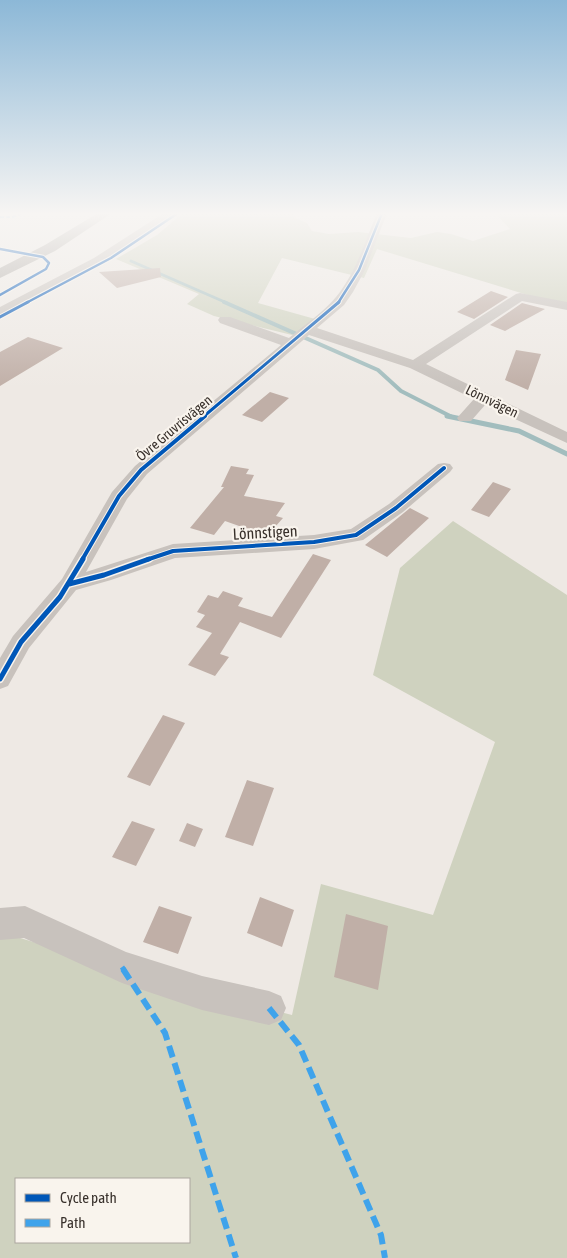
<svg xmlns="http://www.w3.org/2000/svg" width="567" height="1258" font-family="'Asap Condensed',sans-serif">
	<style>
		.green { fill: #cfd2bf; fill-rule: evenodd }
		.lines { fill: none; stroke-linecap: round; stroke-linejoin: round }
		.stream-far2 { stroke: #a2bdbe; stroke-width: 3 }
		.stream-far1 { stroke: #a2bdbe; stroke-width: 4 }
		.stream { stroke: #a2bdbe; stroke-width: 5 }
		.building { fill: #c0afa7 }
		.minor { fill: #c8c2bd; fill-rule: evenodd }
		.highway { fill: #ada8a3; fill-rule: evenodd }
		.quiet-far2 { stroke: #3fa3eb; stroke-width: 2; stroke-dasharray: 4 2; stroke-linecap: butt }
		.quiet-far1 { stroke: #3fa3eb; stroke-width: 5; stroke-dasharray: 9 5; stroke-linecap: butt }
		.quiet { stroke: #3fa3eb; stroke-width: 6; stroke-dasharray: 12 6; stroke-linecap: butt }
		.cycleway-far3-casing { stroke: #f9f4ed; stroke-width: 4.5 }
		.cycleway-far2-casing { stroke: #f9f4ed; stroke-width: 5 }
		.cycleway-far1-casing { stroke: #f9f4ed; stroke-width: 6 }
		.cycleway-casing { stroke: #f9f4ed; stroke-width: 8 }
		.cycleway-far3 { stroke: #0057b8; stroke-width: 2.5 }
		.cycleway-far2 { stroke: #0057b8; stroke-width: 3 }
		.cycleway-far1 { stroke: #0057b8; stroke-width: 4 }
		.cycleway { stroke: #0057b8; stroke-width: 5 }
		.labels { text-anchor: middle; dominant-baseline: central; stroke-width: 4.5; stroke-linejoin: round; paint-order: stroke }
		.far-street-label { font-size: 14px; fill: #38302b; stroke: #f9f4ed }
		.street-label { font-size: 16px; fill: #38302b; stroke: #f9f4ed }
	</style>
	<rect width="100%" height="100%" fill="#eee9e4"/>
	<path class="green" d="M183 213H293V217L307 223 312 231 329 234 358 232 411 238 437 232 451 234 473 241 510 229 495 213H567V307L377 249 364 278 282 258 258 303 315 319 305 328 292 335 214 316 187 304 199 294 116 259 157 235Z
		M453 521 567 595V1258H0V932L194 990 292 1015 321 884 433 915 495 742 373 675 400 568ZM16 1179H189V1242H16Z"/>
	<g class="lines">
		<path class="stream-far2" d="M131 261 227 303"/>
		<path class="stream-far1" d="M224 302 378 370 401 391 452 417"/>
		<path class="stream" d="M447 416 519 431 567 454"/>
	</g>
	<path class="building" d="M160 268 161 277 117 288 99 272Z
		M491 291 508 297 474 319 457 312Z
		M522 303 545 309 505 331 490 325Z
		M28 337 63 348 0 386V352Z
		M516 350 541 354 528 390 505 380Z
		M270 392 289 398 262 422 242 415Z
		M231 466 249 469 246 474 254 475 244 496 285 503 276 516 283 518 267 536 225 521 214 535 190 528 224 487H221Z
		M493 482 511 489 489 517 471 510Z
		M410 508 429 518 387 557 365 545Z
		M313 554 331 560 281 638 240 622 220 654 229 657 215 676 188 665 212 633 196 627 205 615 197 612 208 595 218 598 223 591 243 598 238 606 272 617Z
		M163 715 185 723 150 786 127 777Z
		M247 780 274 788 253 846 225 837Z
		M132 821 155 829 136 866 112 857Z
		M187 823 203 829 195 847 179 841Z
		M260 897 294 910 282 947 247 933Z
		M159 906 192 917 178 954 143 942Z
		M346 914 388 926 378 990 334 977Z"/>
	<g class="lines">
		<path class="minor" d="M164 213H175L102 262 0 316V307L94 258Z
			M377 213H387L365 270 353 292 344 305 317 328 413 360 516 294 520 293 567 302V310L522 301 426 364 567 432V443L485 405 471 421H459L457 418 474 399 410 368 309 335 147 474 127 499 86 572 173 544 314 535 351 529 389 504 438 464 444 463 450 464 453 468 450 472 403 512 363 540 314 549 175 558 111 580 76 590 29 648 8 686 0 689V658L13 636 62 579 112 492 135 466 281 345 220 323 218 320 220 317H230L289 338C304 325 323 313 336 297 356 273 365 241 377 213Z
			M25 906 126 952 202 976 269 991 281 996 286 1008 281 1020 269 1025 202 1010 122 983 24 938 0 940V908Z"/>
		<path class="highway" d="M98 213H112L55 251 0 278V268L45 245Z"/>
		<path class="quiet-far2" d="M0 217H12L24 213"/>
		<path class="quiet-far1" d="M122 967 124 970"/>
		<path class="quiet" d="M123 969 165 1033 236 1258
			M269 1008 299 1045 381 1235 385 1258"/>
		<g class="cycleway-far3-casing">
			<path id="cycleway-far3" d="M0 249 43 257 49 263 46 269 0 295
				M26 303 111 258 178 213
				M338 303 359 270 382 213"/>
		</g>
		<g class="cycleway-far2-casing">
			<path id="cycleway-far2" d="M0 317 28 302
				M203 417 339 302"/>
		</g>
		<g class="cycleway-far1-casing">
			<path id="cycleway-far1" d="M82 560 119 496 141 470 205 416
				M146 560 173 551 314 542 356 535 396 508 444 468"/>
		</g>
		<g class="cycleway-casing">
			<path id="cycleway" d="M69 584 104 575 149 559
				M0 679 21 642 60 597 83 559"/>
		</g>
		<use href="#cycleway-far3" class="cycleway-far3"/>
		<use href="#cycleway-far2" class="cycleway-far2"/>
		<use href="#cycleway-far1" class="cycleway-far1"/>
		<use href="#cycleway" class="cycleway"/>
	</g>
	<linearGradient id="sky" x2="0" y2="1"><stop stop-color="#8cb8d7"/><stop offset="0.55" stop-color="#f7f5f3"/><stop offset="1" stop-color="#f7f5f3" stop-opacity="0"/></linearGradient>
	<rect width="567" height="389" fill="url(#sky)"/>
	<g class="labels">
		<g class="far-street-label">
			<text transform="translate(492 401) rotate(26)">Lönnvägen</text>
			<text transform="translate(174 428) rotate(-40)">Övre Gruvrisvägen</text>
		</g>
		<g class="street-label">
			<text transform="translate(265 532) rotate(-3)">Lönnstigen</text>
		</g>
	</g>
	<rect x="15" y="1178" width="175" height="65" fill="#f9f4ed" stroke="#aca69f"/>
	<rect x="25" y="1194" width="25" height="8" fill="#0057b8" stroke="#aca69f"/>
	<text x="60" y="1203" font-size="15" fill="#38302b">Cycle path</text>
	<rect x="25" y="1219" width="25" height="8" fill="#3fa3eb" stroke="#aca69f"/>
	<text x="60" y="1228" font-size="15" fill="#38302b">Path</text>
</svg>
